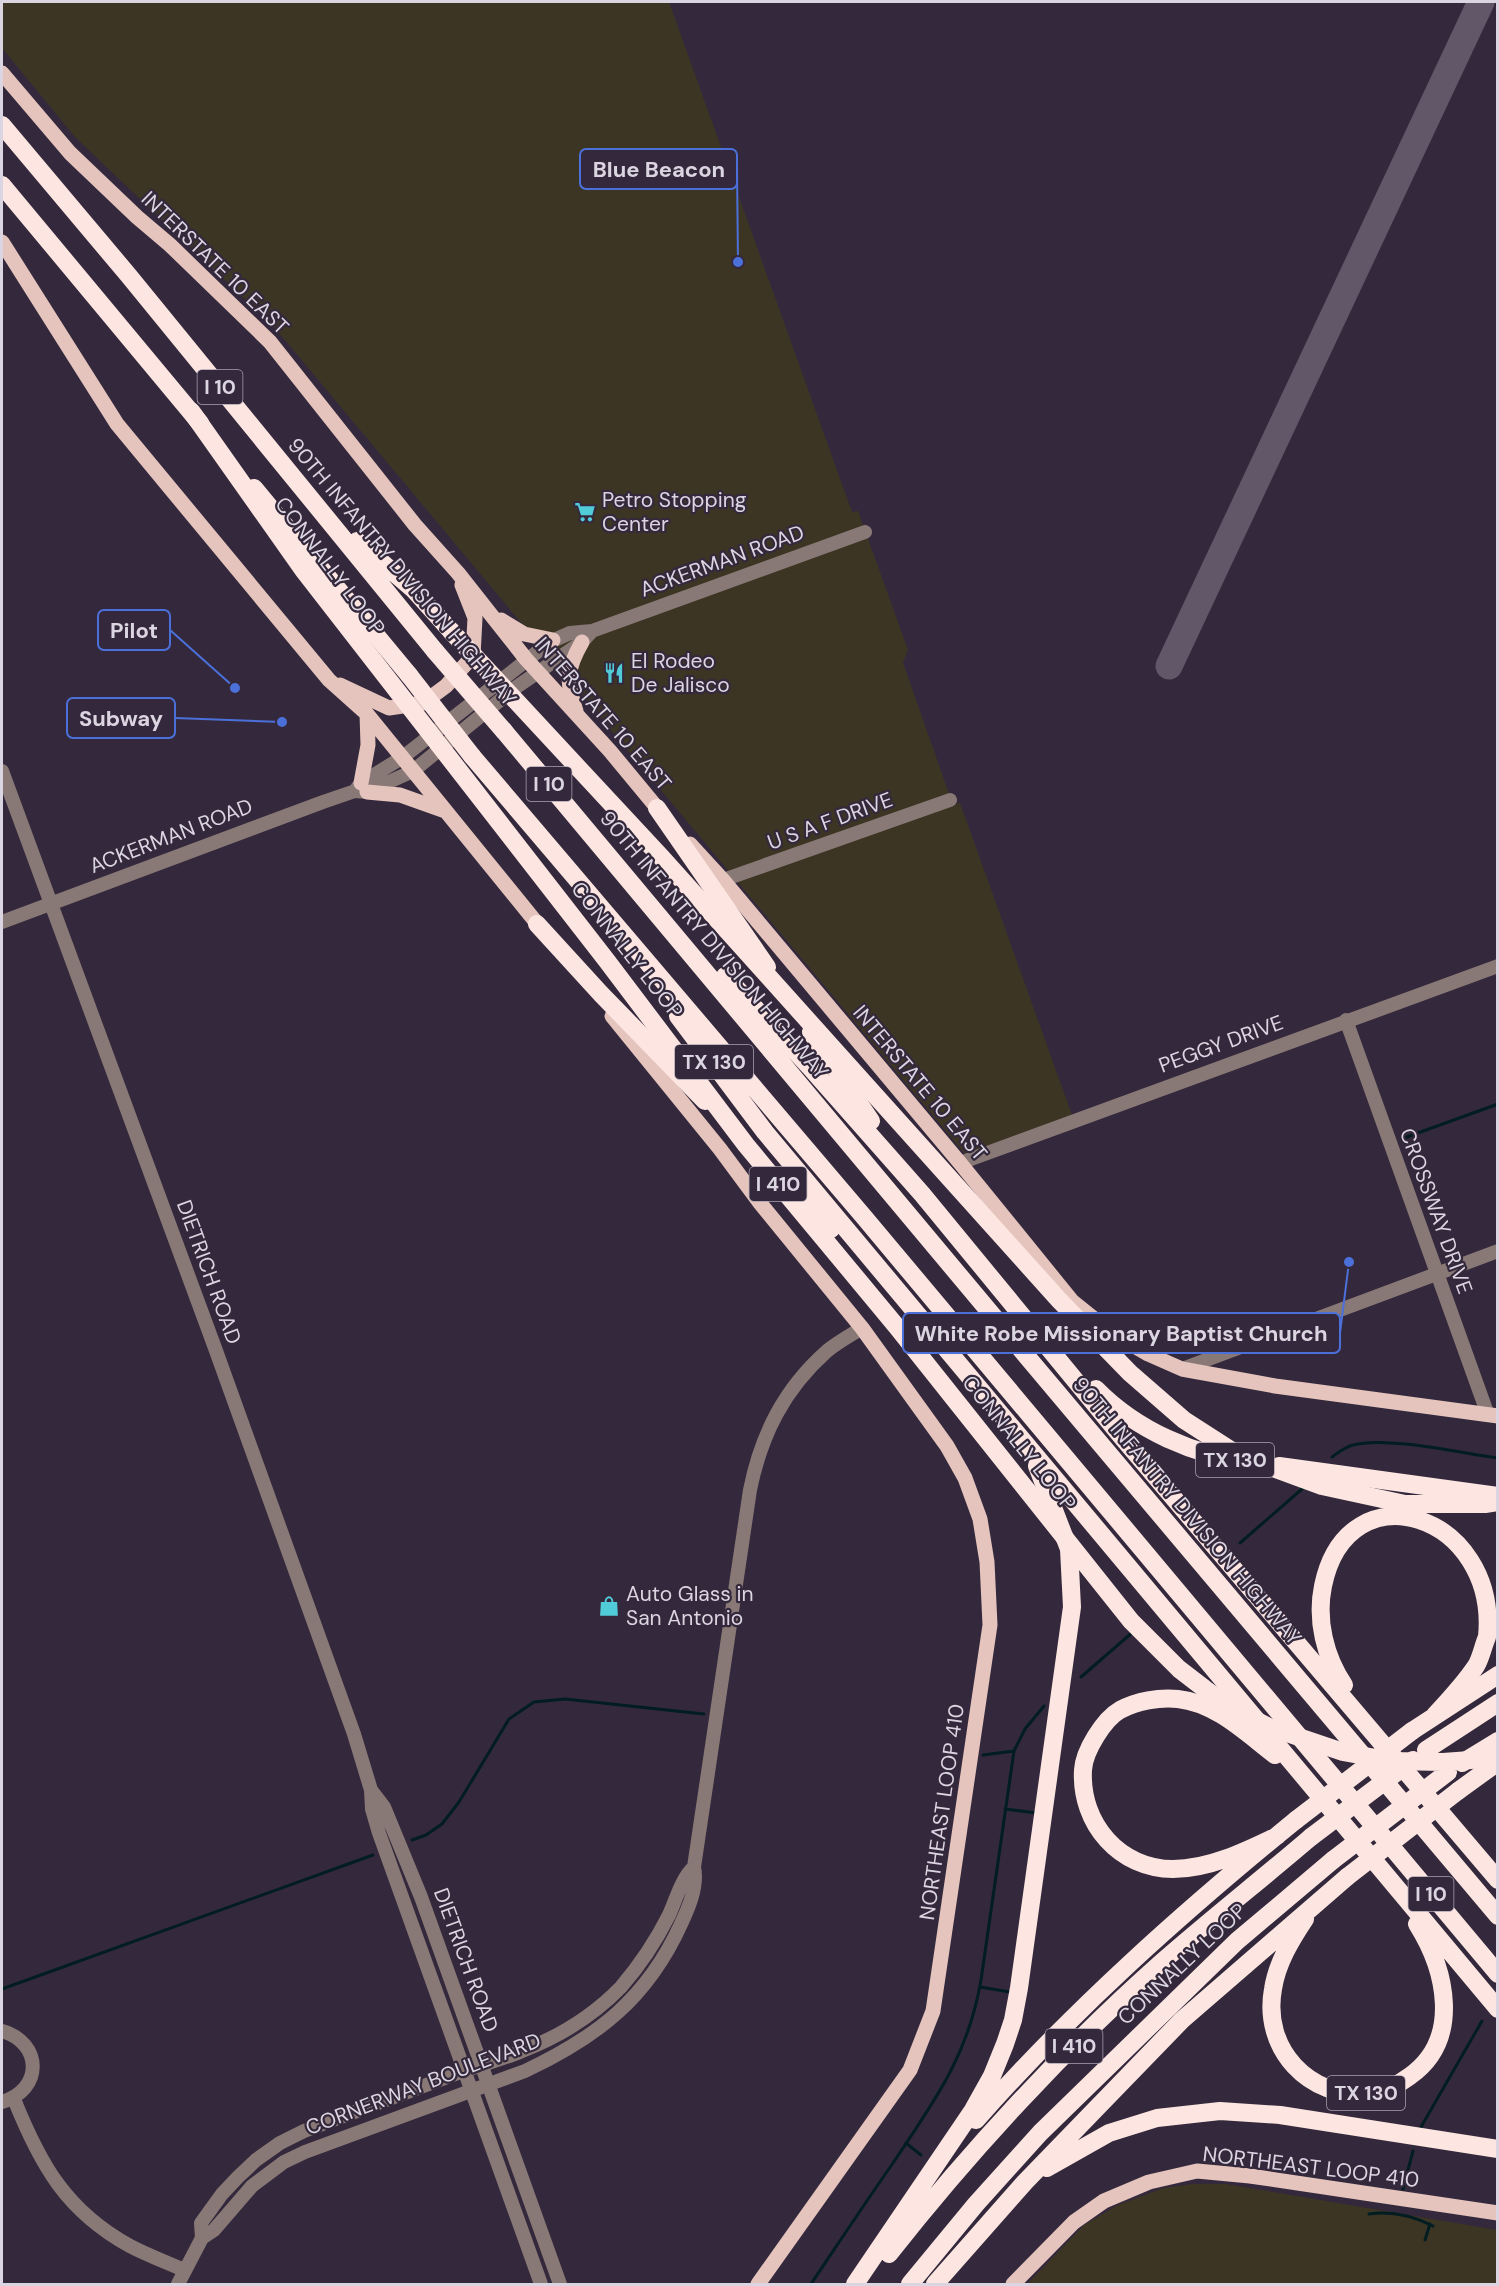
<svg xmlns="http://www.w3.org/2000/svg" width="1499" height="2286" font-family="'DM Sans',sans-serif">
	<style>
		.commercial { fill: #3d3524 }
		.lines { fill: none; stroke-linecap: round; stroke-linejoin: round }
		.stream { stroke: #011d22; stroke-width: 3 }
		.taxiway { stroke: #615768; stroke-width: 27 }
		.minor { stroke: #897976; stroke-width: 14 }
		.major { stroke: #e4c4bd; stroke-width: 15 }
		.highway { stroke: #fde6e1; stroke-width: 18 }
		.highway-bridge { stroke: #fde6e1; stroke-width: 18 }
		.labels { text-anchor: middle; dominant-baseline: central; stroke-width: 4.5; stroke-linejoin: round; paint-order: stroke }
		.shield { fill: #34293c; stroke: #a9a1b0; stroke-width: 1.5 }
		.shield-label { font-size: 20px; font-weight: bold; fill: #dbd5e1 }
		.street-label { font-size: 21px; fill: #dbd5e1; stroke: #34293c }
		.poi-label { font-size: 21px; fill: #dbd5e1; stroke: #34293c; text-anchor: start }
		.leader { fill: none; stroke: #4c70da; stroke-width: 2 }
		.callout-dot { fill: #4c70da; stroke: #34293c; stroke-width: 2 }
		.callout { fill: #34293c; stroke: #4c70da; stroke-width: 2 }
		.callout-label { font-size: 22px; text-anchor: middle; font-weight: bold; fill: #dbd5e1 }
	</style>
	<rect width="100%" height="100%" fill="#34293c"/>
	<path class="commercial" d="M2 2H669L852 512 858 511 908 650 903 663 953 805 960 803 1072 1115 965 1154 274 327 75 137 2 48Z
		M1193 2184H1226L1497 2230V2284H1027L1084 2225 1118 2205 1163 2188Z"/>
	<g class="lines">
		<path class="stream" d="M1404 1138 1498 1104
			M1332 1457C1339 1452 1345 1447 1353 1445 1386 1436 1461 1453 1498 1458
			M1240 1543 1302 1489
			M1081 1677 1134 1631
			M983 1755 1014 1751
			M1005 1809 1037 1813
			M412 1840 426 1835 442 1824 459 1802 509 1719 534 1702 565 1699 704 1714
			M980 1987 1010 1992
			M2 1989 373 1855
			M1421 2127 1482 2021
			M906 2143 921 2155
			M1403 2189 1413 2151
			M1369 2214C1391 2211 1413 2216 1433 2226
			M1425 2240 1430 2224
			M811 2284C838 2244 865 2203 893 2163 935 2100 968 2056 981 1980L1014 1751 1025 1729 1044 1706"/>
		<path class="taxiway" d="M1169 666 1481 2"/>
		<path class="minor" d="M2 771 215 1348 354 1734 371 1790 372 1809 379 1833 541 2284
			M357 788 361 783 403 757 550 642 570 633 592 631 865 532
			M723 880 950 800
			M2 922 323 802 355 791 367 792 413 771 515 688 582 642 592 631
			M1346 1020 1488 1415
			M960 1163 1498 966
			M1182 1369 1498 1251
			M371 1790 384 1807 421 1897 560 2284
			M2 2031C43 2043 43 2090 2 2102
			M14 2099C40 2164 66 2211 130 2246 147 2255 166 2262 184 2270
			M202 2238 201 2223 222 2194 238 2177 256 2160 280 2143 304 2131C355 2112 407 2092 458 2073 479 2065 501 2060 522 2051 558 2037 594 2015 621 1987 640 1965 656 1941 669 1915 676 1900 681 1879 694 1867
			M178 2284 202 2238 214 2230 252 2186 284 2162 305 2152 525 2071C597 2037 647 1999 681 1924 689 1907 698 1886 694 1867L750 1490C761 1435 784 1389 827 1351 838 1342 851 1335 862 1328"/>
		<path class="major" d="M2 73 70 153 137 217 170 245 270 342 415 525 458 573 526 659 610 751 663 815
			M2 242 117 424 329 680 367 714 544 932
			M501 620 524 634 553 640
			M340 685 389 708 423 703 446 686 473 656 475 618 462 585
			M576 711C566 681 566 670 582 642
			M361 783 368 745 367 714
			M367 792 400 795 445 811
			M690 844 723 880 960 1163 1072 1301 1112 1333 1148 1354 1182 1369 1275 1386 1498 1416
			M612 1016 720 1149 760 1203 862 1328 947 1446 965 1478 980 1519 987 1562 990 1625 933 2011 910 2070 758 2284
			M1013 2284 1074 2222 1104 2201 1149 2182 1197 2171 1250 2176 1498 2213"/>
		<path class="highway" d="M2 125 129 276 435 651
			M2 185 200 423
			M254 488 409 675
			M357 541 414 590 451 631
			M504 731 1029 1359 1498 1916
			M472 756 864 1217 1498 1974
			M657 808 767 967
			M537 924 601 994 705 1101
			M725 976 809 1066 922 1194 1121 1436 1498 1880
			M678 1016 765 1132 1498 2009
			M811 1032 871 1121
			M786 1182 831 1229
			M1096 1389C1137 1431 1194 1455 1252 1463
			M1279 1466 1498 1496
			M1344 1685C1325 1657 1316 1620 1323 1586 1348 1465 1499 1514 1487 1637 1483 1646 1481 1658 1476 1666 1464 1684 1449 1700 1435 1715
			M1412 1731 1498 1675
			M1426 1750 1498 1703
			M1275 1755C1246 1733 1216 1703 1178 1699 1159 1697 1137 1701 1120 1710 1104 1719 1084 1751 1083 1770 1080 1824 1120 1869 1173 1869 1209 1869 1246 1851 1277 1836
			M1462 1763 1498 1741
			M1458 1791 1498 1762
			M1305 1919C1291 1940 1277 1963 1273 1989 1262 2049 1309 2099 1369 2094 1384 2092 1398 2085 1410 2076 1462 2039 1446 1970 1417 1924
			M976 2120C1073 2010 1183 1912 1296 1820
			M1047 2168 1109 2133 1157 2118 1220 2111 1280 2115 1498 2149
			M889 2254C969 2152 1065 2048 1162 1962 1211 1919 1262 1879 1311 1837
			M855 2284 973 2110 992 2076 1005 2044 1013 2020 1019 1988 1072 1607 1069 1549 1037 1466
			M910 2284 976 2204 1040 2133 1237 1941 1333 1860
			M935 2284 1025 2182 1182 2020 1347 1877"/>
		<path class="highway-bridge" d="M191 411 304 571 607 961 746 1145 897 1327 1131 1621 1179 1669 1205 1689 1230 1707 1269 1727 1343 1752 1392 1761 1443 1762 1498 1758
			M451 631 662 858 1059 1300 1130 1373 1184 1420 1240 1456 1322 1486 1405 1504H1485L1498 1502
			M435 651 504 731
			M409 675 472 756
			M1296 1820 1412 1731
			M1311 1837 1413 1760
			M1333 1860 1448 1772
			M1347 1877 1458 1791"/>
	</g>
	<defs>
		<g id="supermarket-bare" transform="scale(1.62)"><path d="M-6-5.5h2.5l.6 2H6L4.5 2H-2.5L-4.4-4H-6ZM-1.5 3.2a1.3 1.3 0 1 0 .1 0ZM3 3.2a1.3 1.3 0 1 0 .1 0Z" fill="#52cbd9" stroke="#34293c" stroke-width="2.5" paint-order="stroke"/></g>
		<g id="restaurant-bare" transform="scale(1.62)"><path d="M-5-6h1v4h1v-4h1v4h1v-4h1v5L-1.5 .5V6h-2V.5L-5-1ZM5-6V6H3V1.5H1.5Q1.5-4 5-6Z" fill="#52cbd9" stroke="#34293c" stroke-width="2.5" paint-order="stroke"/></g>
		<g id="shop-bare" transform="scale(1.62)"><path d="M-5-2.5h2.3a2.7 3.5 0 0 1 5.4 0H5L5.5 6h-11ZM-1.5-2.5h3a1.5 2.3 0 0 0-3 0Z" fill="#52cbd9" stroke="#34293c" stroke-width="2.5" paint-order="stroke"/></g>
	</defs>
	<g fill-rule="evenodd">
		<use href="#supermarket-bare" x="585" y="512"/>
		<use href="#restaurant-bare" x="614" y="673"/>
		<use href="#shop-bare" x="609" y="1606"/>
	</g>
	<g class="labels">
		<g class="shield">
			<rect x="197.5" y="370" width="45" height="34" rx="4.5"/>
			<rect x="526.5" y="767" width="45" height="34" rx="4.5"/>
			<rect x="675" y="1045" width="78" height="34" rx="4.5"/>
			<rect x="749.5" y="1167" width="57" height="34" rx="4.5"/>
			<rect x="1196" y="1443" width="78" height="34" rx="4.5"/>
			<rect x="1408.5" y="1877" width="45" height="34" rx="4.5"/>
			<rect x="1045.5" y="2029" width="57" height="34" rx="4.5"/>
			<rect x="1327" y="2076" width="78" height="34" rx="4.5"/>
		</g>
		<g class="shield-label">
			<text x="220" y="387">I 10</text>
			<text x="549" y="784">I 10</text>
			<text x="714" y="1062">TX 130</text>
			<text x="778" y="1184">I 410</text>
			<text x="1235" y="1460">TX 130</text>
			<text x="1431" y="1894">I 10</text>
			<text x="1074" y="2046">I 410</text>
			<text x="1366" y="2093">TX 130</text>
		</g>
		<g class="street-label">
			<text transform="translate(215 263) rotate(44)">INTERSTATE 10 EAST</text>
			<text transform="translate(722 561) rotate(-20)">ACKERMAN ROAD</text>
			<text transform="translate(330 566) rotate(53)">CONNALLY LOOP</text>
			<text transform="translate(402 572) rotate(50)">90TH INFANTRY DIVISION HIGHWAY</text>
			<text transform="translate(603 714) rotate(49)">INTERSTATE 10 EAST</text>
			<text transform="translate(830 821) rotate(-20)">U S A F DRIVE</text>
			<text transform="translate(171 836) rotate(-21)">ACKERMAN ROAD</text>
			<text transform="translate(714 945) rotate(50)">90TH INFANTRY DIVISION HIGHWAY</text>
			<text transform="translate(627 950) rotate(52)">CONNALLY LOOP</text>
			<text transform="translate(1221 1044) rotate(-20)">PEGGY DRIVE</text>
			<text transform="translate(920 1083) rotate(50)">INTERSTATE 10 EAST</text>
			<text transform="translate(1436 1211) rotate(70)">CROSSWAY DRIVE</text>
			<text transform="translate(209 1272) rotate(70)">DIETRICH ROAD</text>
			<text transform="translate(1019 1443) rotate(51)">CONNALLY LOOP</text>
			<text transform="translate(1187 1511) rotate(50)">90TH INFANTRY DIVISION HIGHWAY</text>
			<text transform="translate(942 1812) rotate(-82)">NORTHEAST LOOP 410</text>
			<text transform="translate(466 1960) rotate(70)">DIETRICH ROAD</text>
			<text transform="translate(1182 1964) rotate(-43)">CONNALLY LOOP</text>
			<text transform="translate(423 2084) rotate(-21)">CORNERWAY BOULEVARD</text>
			<text transform="translate(1311 2167) rotate(7)">NORTHEAST LOOP 410</text>
		</g>
		<g class="poi-label">
			<text x="602" y="500">Petro Stopping<tspan x="602" dy="24">Center</tspan></text>
			<text x="631" y="661">El Rodeo<tspan x="631" dy="24">De Jalisco</tspan></text>
			<text x="626" y="1594">Auto Glass in<tspan x="626" dy="24">San Antonio</tspan></text>
		</g>
	</g>
	<path class="leader" d="M738 262L737 169M235 688L170 630M282 722L175 718M1349 1262L1340 1333"/>
	<g class="callout-dot">
		<circle cx="738" cy="262" r="6"/>
		<circle cx="235" cy="688" r="6"/>
		<circle cx="282" cy="722" r="6"/>
		<circle cx="1349" cy="1262" r="6"/>
	</g>
	<g class="callout">
		<rect x="580" y="149" width="157" height="40" rx="6"/>
		<rect x="98" y="610" width="72" height="40" rx="6"/>
		<rect x="67" y="698" width="108" height="40" rx="6"/>
		<rect x="903" y="1313" width="437" height="40" rx="6"/>
	</g>
	<g class="callout-label">
		<text x="659" y="177">Blue Beacon</text>
		<text x="134" y="638">Pilot</text>
		<text x="121" y="726">Subway</text>
		<text x="1121" y="1341">White Robe Missionary Baptist Church</text>
	</g>
	<rect width="1499" height="2286" fill="none" stroke="#dbd5e1" stroke-width="6"/>
</svg>
